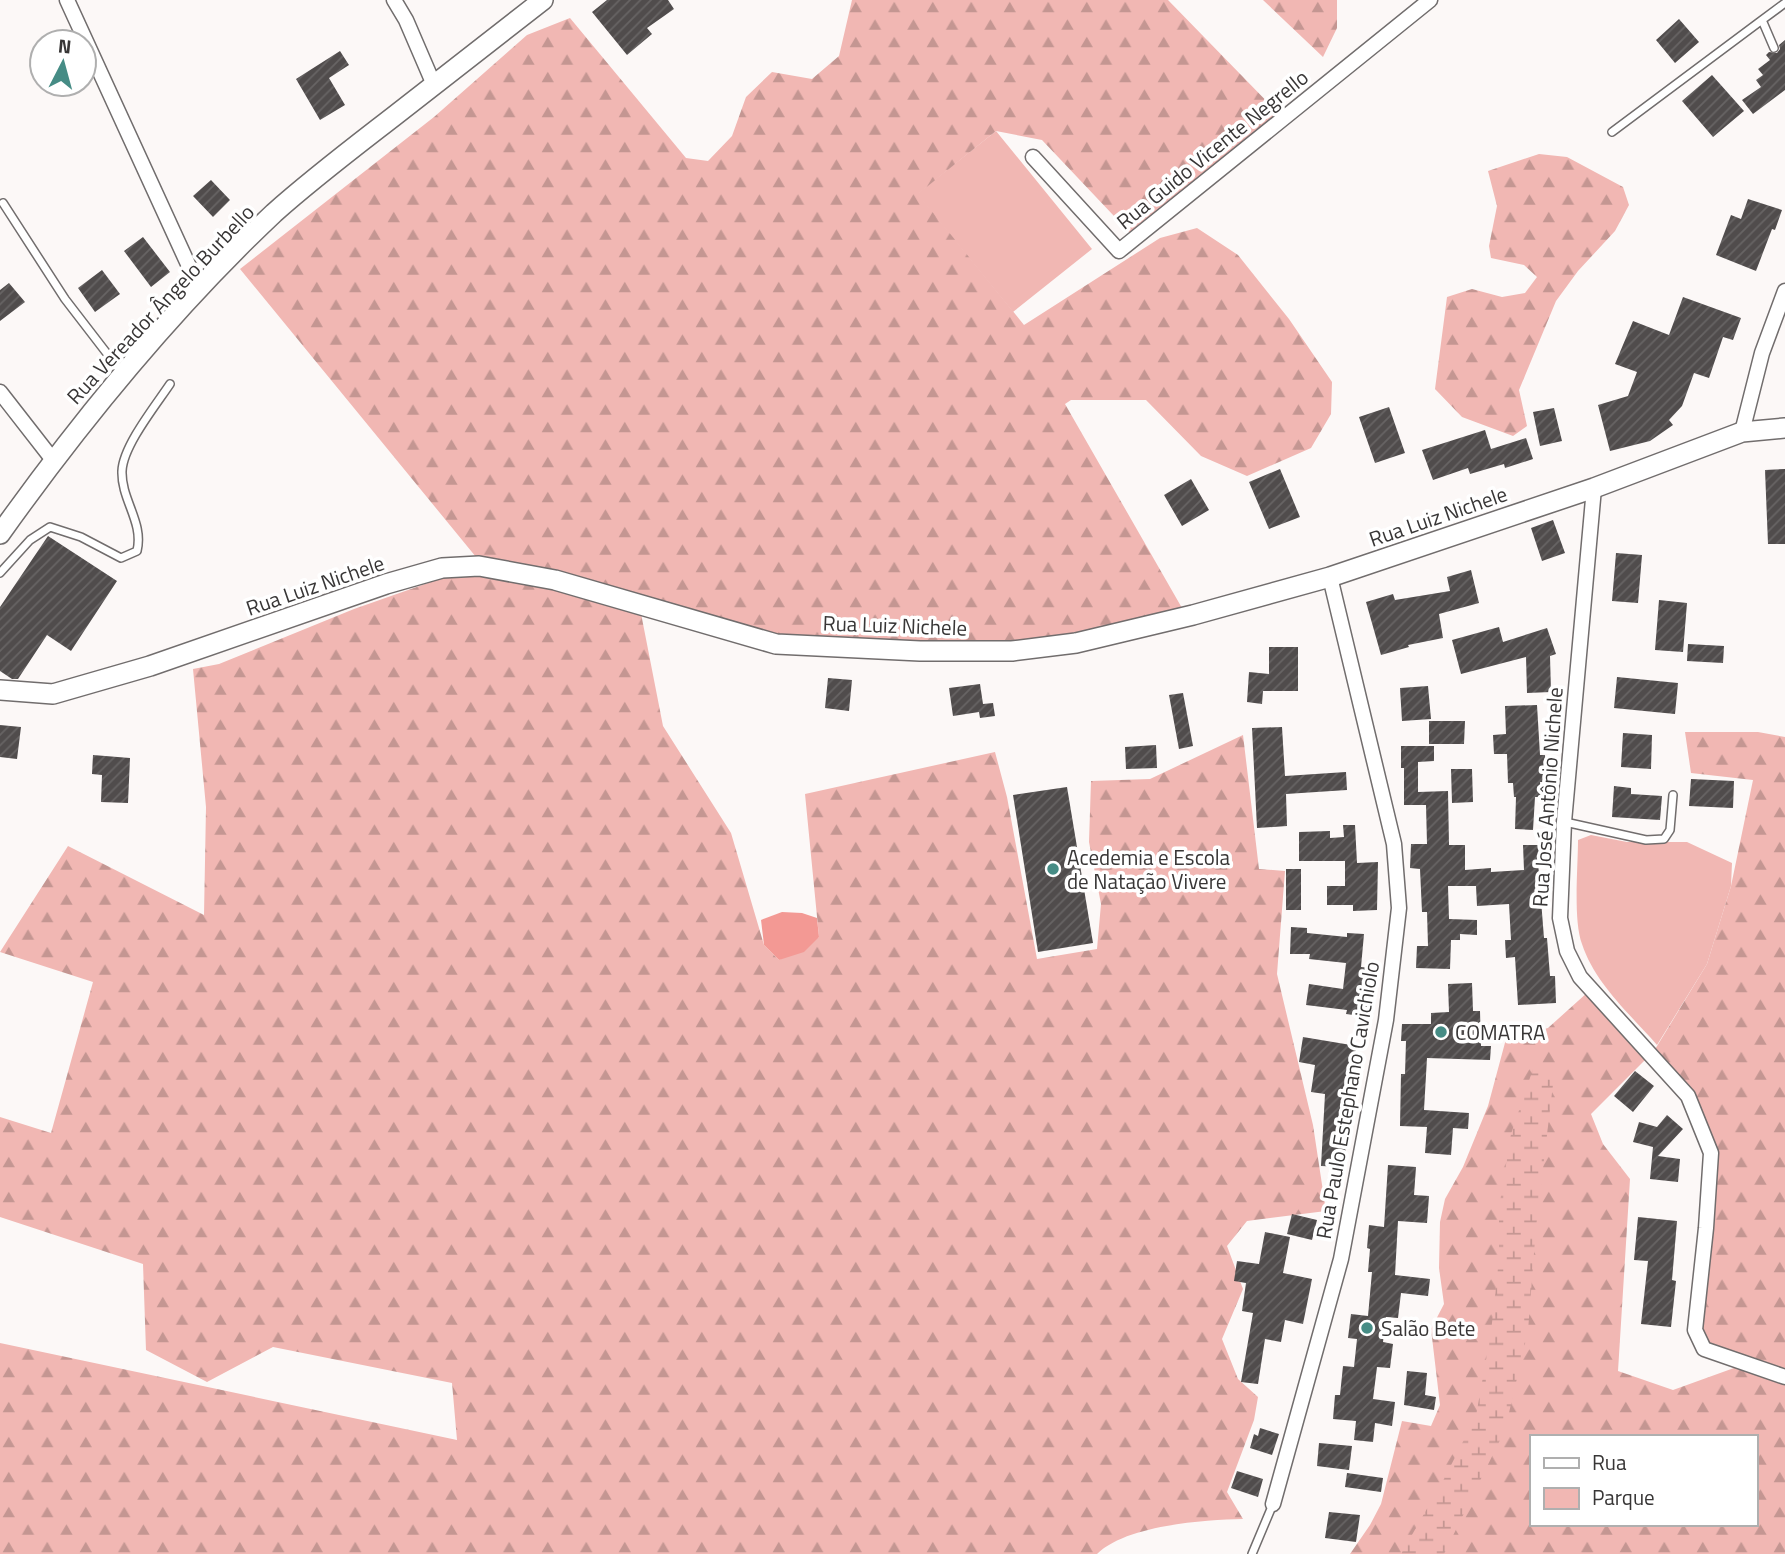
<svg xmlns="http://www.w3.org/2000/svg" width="1785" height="1554" font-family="'Titillium Web',sans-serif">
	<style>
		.green { fill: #f1b7b3 }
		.forest { fill: url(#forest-firs); fill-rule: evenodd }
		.wetland { fill: url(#wetland-marsh) }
		.water { fill: #f39994 }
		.building { fill: url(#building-hatch) }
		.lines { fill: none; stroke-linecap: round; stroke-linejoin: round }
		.lane-casing { stroke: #716d6d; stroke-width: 10 }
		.street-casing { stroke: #716d6d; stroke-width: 17 }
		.secondary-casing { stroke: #716d6d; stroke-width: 22 }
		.lane { stroke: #fff; stroke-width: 7 }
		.street { stroke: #fff; stroke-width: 14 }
		.secondary { stroke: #fff; stroke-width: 19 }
		.poi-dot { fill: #468c85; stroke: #fff; stroke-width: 2.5 }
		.labels { text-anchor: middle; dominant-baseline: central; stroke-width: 7; stroke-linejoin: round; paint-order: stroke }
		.street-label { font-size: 21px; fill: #383636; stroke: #fff }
		.poi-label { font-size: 21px; fill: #383636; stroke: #fff; text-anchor: start }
	</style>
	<defs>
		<pattern id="forest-firs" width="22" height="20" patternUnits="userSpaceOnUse" patternTransform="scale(1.75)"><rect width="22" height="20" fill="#f1b7b3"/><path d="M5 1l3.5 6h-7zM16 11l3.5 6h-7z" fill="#c49692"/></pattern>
		<pattern id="wetland-marsh" width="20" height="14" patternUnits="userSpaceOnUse" patternTransform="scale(1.75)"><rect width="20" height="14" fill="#f1b7b3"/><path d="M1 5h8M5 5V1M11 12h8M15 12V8" fill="none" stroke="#c49692"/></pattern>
		<pattern id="building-hatch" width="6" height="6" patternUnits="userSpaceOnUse" patternTransform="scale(1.75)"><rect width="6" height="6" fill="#504c4c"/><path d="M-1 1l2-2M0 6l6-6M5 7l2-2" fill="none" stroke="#676464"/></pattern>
	</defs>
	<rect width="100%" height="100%" fill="#fcf8f7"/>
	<path class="green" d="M996 131 1092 249 1013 312 917 194Z
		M1591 835 1627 842H1687L1732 863 1731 886 1707 964 1657 1045C1631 1015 1595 984 1582 944 1573 920 1578 868 1578 840Z"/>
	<path class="forest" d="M852 0H1168L1279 114 1131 234 1042 140 996 131 918 194 1024 325 1160 238 1197 228 1238 255 1289 319 1332 382 1331 414 1311 448 1247 476 1201 456 1146 400H1071L1065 404 1182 608 1083 633 1007 644 897 643 769 635 637 593 663 726 731 833 764 945 779 960 819 937 805 794 995 752 1007 797 1037 959 1097 949 1101 904 1089 842 1091 781 1150 779 1243 735 1259 869 1285 871 1277 974 1313 1125 1326 1211 1247 1221 1227 1246 1243 1289 1222 1339 1238 1379 1258 1397 1254 1420 1227 1492 1243 1519C1203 1520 1127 1525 1097 1554H0V1343L457 1440 452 1383 273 1347 207 1382 146 1350 143 1264 0 1217V1117L51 1133 93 982 0 952 68 846 204 915 206 807 193 669 219 664 354 609 428 583 476 557 240 269 434 117 527 35 570 18 686 158 708 161 732 136 746 97 772 72 812 79 839 56Z
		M1263 0H1337V28L1323 57Z
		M1539 154 1567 157 1623 187 1629 205 1615 231 1578 271 1556 301 1519 390 1527 426 1513 436 1462 417 1435 389 1447 297 1472 289 1502 297 1525 293 1537 277 1524 265 1491 258 1489 246 1497 206 1488 171Z
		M1685 732H1758L1785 737V1554H1350L1370 1525 1381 1504 1402 1421 1431 1426 1440 1405 1431 1329 1444 1304 1439 1268 1440 1222 1445 1199 1463 1167 1488 1106 1506 1039 1548 1028 1588 992 1654 1051 1707 964 1731 886 1753 780 1691 773ZM1653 1052 1713 1146 1717 1180 1700 1327 1710 1345 1734 1368 1673 1390 1618 1371 1630 1179 1603 1144 1591 1114ZM1531 1437H1755V1524H1531Z"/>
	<path class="wetland" d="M1535 1063 1554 1076 1536 1227 1528 1331 1505 1430 1444 1554H1401L1444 1479 1476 1416 1491 1332 1499 1259V1208L1511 1134Z"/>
	<path class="water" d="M782 912 802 913 817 918 819 937 804 952 779 960 764 945 761 920Z"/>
	<path class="building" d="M607 0H668L674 9 647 28 652 34 627 55 592 12Z
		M1679 19 1699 42 1675 63 1656 40Z
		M1785 40V90L1753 114 1742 100 1761 87 1756 80 1763 75 1758 69 1770 60 1766 55 1769 52 1777 53 1780 49 1779 45Z
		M340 51 349 65 329 78 345 105 320 120 296 79Z
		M1712 75 1744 111 1713 137 1682 101Z
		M211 180 230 200 213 217 193 196Z
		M1748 199 1782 210 1775 230 1772 229 1756 271 1716 255 1731 215 1741 219Z
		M143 237 170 272 151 287 124 251Z
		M102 270 120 294 95 312 78 288Z
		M9 283 25 302 0 321V290Z
		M1683 297 1741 318 1733 340 1723 337 1709 378 1694 373 1682 406 1669 420 1673 425 1650 441 1610 451 1598 405 1628 396 1637 372 1615 364 1633 321 1669 335Z
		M1389 407 1405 453 1375 463 1359 417Z
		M1554 408 1562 441 1540 446 1533 412Z
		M1485 430 1491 449 1526 438 1533 459 1505 468 1504 464 1470 474 1468 468 1433 480 1422 450Z
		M1280 469 1300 517 1269 529 1249 482Z
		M1785 469V544H1768L1765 470Z
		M1191 479 1209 510 1182 526 1164 495Z
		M1553 520 1565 553 1542 561 1531 528Z
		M48 536 117 581 71 651 47 635 18 679H12L0 671V607Z
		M1616 553 1642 555 1638 603 1612 601Z
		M1471 570 1479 603 1439 614 1443 638 1408 645 1409 647 1381 655 1366 602 1393 594 1395 600 1450 591 1447 577Z
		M1659 600 1687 603 1683 652 1655 650Z
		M1499 627 1503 642 1547 628 1556 654 1550 656 1551 692 1527 693 1526 657 1461 674 1452 640Z
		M1688 644 1724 646 1723 663 1687 661Z
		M1269 647H1298V691H1263L1262 704 1247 702 1249 672 1269 674Z
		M1617 677 1678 683 1675 714 1614 708Z
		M828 678 852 680 849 711 825 708Z
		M980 684 983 704 993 703 995 716 980 718 979 712 953 716 949 688Z
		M1428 686 1431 719 1402 721 1400 688Z
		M1183 693 1193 746 1179 749 1169 695Z
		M1537 705 1540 755H1545L1546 782H1540L1541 797H1535L1533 830 1515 829 1516 797H1514L1513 783H1508L1507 754H1494L1493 735 1506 734 1505 706Z
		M1429 721H1465L1464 744H1429Z
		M0 725 21 727 17 759 0 757Z
		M1282 727 1285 776 1346 772 1347 790 1286 794 1287 826 1257 828 1252 728Z
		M1623 733 1652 735 1651 769 1621 767Z
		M1156 745 1157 768 1126 769 1125 747Z
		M1401 746H1434V761L1418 762V792L1448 791 1449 845H1465V870L1491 868V872L1524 870 1523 845H1539L1538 862 1544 938H1547L1550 976H1555L1556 1003 1518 1005 1515 957 1506 958 1505 940H1511L1509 904 1477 906 1476 886H1448L1449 919 1477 920V935L1460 934V940H1451L1450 969 1416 968 1417 946H1428L1427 912H1422L1420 869 1410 868 1411 844H1427L1426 805H1404V768H1401Z
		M93 755 130 758 128 803 101 802 102 775 92 774Z
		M1451 769H1472L1473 802 1452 803Z
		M1691 779 1734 781 1733 808 1689 806Z
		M1614 786 1631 788V794L1662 796 1660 820 1612 817Z
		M1067 787 1093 943 1038 952 1013 795Z
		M1343 825H1355L1357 863 1378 862 1377 910 1353 911V905H1327V886H1345V861H1299V832L1330 831V838L1344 837Z
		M1286 869H1301V910H1286Z
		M1291 927 1307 928V933L1347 937V933L1364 934 1361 967 1375 968 1369 1017 1346 1014 1347 1010 1306 1005 1309 984 1343 989 1346 963 1309 959 1310 954H1290Z
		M1472 983 1473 1011H1480L1481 1046H1491L1490 1060 1427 1058 1424 1110 1469 1113 1468 1129 1453 1128 1451 1155 1425 1153 1427 1127 1400 1126 1401 1074H1405L1406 1041H1401L1402 1024H1431V1013L1449 1012 1448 984Z
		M1303 1037 1357 1046 1348 1097H1342L1337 1127 1346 1128 1345 1167 1321 1166 1325 1094 1311 1092 1315 1065 1299 1062Z
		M1635 1071 1654 1086 1633 1112 1614 1096Z
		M1667 1115 1683 1129 1658 1156 1680 1159 1678 1182 1650 1179 1653 1147 1633 1142 1639 1122 1657 1127Z
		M1388 1165 1416 1167 1414 1195 1429 1196 1427 1223 1398 1221 1395 1275 1430 1279 1428 1296 1401 1293 1398 1318 1386 1317 1383 1342 1393 1344 1390 1368 1377 1367 1373 1399 1395 1402 1392 1426 1375 1423 1373 1442 1354 1440 1356 1421 1333 1419 1335 1395H1340L1343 1366 1354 1367 1357 1339 1348 1338 1351 1314 1368 1316 1372 1272H1368L1370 1249 1367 1248 1369 1225 1384 1227Z
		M1292 1214 1317 1220 1312 1240 1287 1234Z
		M1638 1217 1677 1221 1672 1280 1676 1281 1671 1327 1641 1324 1648 1261 1634 1260Z
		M1265 1232 1290 1237 1283 1273 1312 1279 1303 1324 1285 1320 1281 1342 1265 1339 1258 1384 1241 1382 1253 1313 1242 1311 1246 1283 1234 1281 1237 1261 1259 1264Z
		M1407 1371 1427 1373 1425 1395 1436 1397 1434 1410 1404 1405Z
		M1260 1428 1279 1434 1272 1455 1250 1448 1254 1434 1258 1436Z
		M1319 1443 1352 1446 1349 1470 1317 1466Z
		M1237 1471 1263 1479 1258 1497 1231 1488Z
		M1347 1473 1383 1478 1381 1492 1345 1487Z
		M1329 1512 1360 1515 1356 1542 1325 1538Z"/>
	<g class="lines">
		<g class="lane-casing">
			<path id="lane" d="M1774 48 1762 20 1785 3
				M1612 132 1762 20
				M3 203 65 299 122 373
				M0 573 30 540 50 527 81 537 121 558 137 551C144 522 121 500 122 471 123 446 156 405 170 384
				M1565 822 1646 840 1664 839 1670 830 1673 795
				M1252 1554 1273 1504"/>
		</g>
		<g class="street-casing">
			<path id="street" d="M67 0 199 288
				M394 0 406 20 434 85
				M1033 157 1119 251 1430 0
				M0 392 53 460
				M1742 432 1762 353 1785 291
				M1594 488 1564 822 1560 918 1567 951 1580 977 1688 1096 1711 1153 1706 1228 1695 1330 1704 1349 1785 1377
				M1273 1504 1341 1259 1386 1020 1399 908 1394 844 1330 577"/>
		</g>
		<g class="secondary-casing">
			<path id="secondary" d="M0 534C82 419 171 310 274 213 312 179 353 148 393 117 443 78 493 39 543 0
				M0 690 53 694 150 666 386 584 442 568 479 566 555 580 776 644 920 651H1012L1076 643 1193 615 1330 577 1594 488 1742 432 1785 428"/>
		</g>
		<use href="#lane" class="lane"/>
		<use href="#street" class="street"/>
		<use href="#secondary" class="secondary"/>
	</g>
	<g class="poi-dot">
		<circle cx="1053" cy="869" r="7"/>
		<circle cx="1441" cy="1032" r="7"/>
		<circle cx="1367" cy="1328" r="7"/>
	</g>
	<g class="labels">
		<g class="street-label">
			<text transform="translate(1212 149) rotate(-39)">Rua Guido Vicente Negrello</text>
			<text transform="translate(160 304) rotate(-47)">Rua Vereador Ângelo Burbello</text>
			<text transform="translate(1438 516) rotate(-19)">Rua Luiz Nichele</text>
			<text transform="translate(315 585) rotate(-19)">Rua Luiz Nichele</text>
			<text transform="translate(895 625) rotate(2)">Rua Luiz Nichele</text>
			<text transform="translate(1547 797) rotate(-86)">Rua José Antônio Nichele</text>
			<text transform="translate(1347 1100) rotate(-80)">Rua Paulo Estephano Cavichiolo</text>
		</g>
		<g class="poi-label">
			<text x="1067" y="857">Acedemia e Escola<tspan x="1067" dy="24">de Natação Vivere</tspan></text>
			<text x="1455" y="1032">COMATRA</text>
			<text x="1381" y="1328">Salão Bete</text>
		</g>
	</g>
	<rect x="1530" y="1435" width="228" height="91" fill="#ffffff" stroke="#afafaf" stroke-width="2"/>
	<rect x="1544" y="1458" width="35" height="10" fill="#ffffff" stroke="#afafaf" stroke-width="2"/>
	<text x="1592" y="1470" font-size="21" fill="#383636">Rua</text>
	<rect x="1544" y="1488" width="35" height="21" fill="#f1b7b3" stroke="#afafaf" stroke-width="2"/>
	<text x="1592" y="1505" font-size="21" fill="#383636">Parque</text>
	<g transform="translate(63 63) rotate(6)"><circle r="33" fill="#ffffff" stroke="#afafaf" stroke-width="2"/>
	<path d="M0-5L12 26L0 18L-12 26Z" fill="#468c85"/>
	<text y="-10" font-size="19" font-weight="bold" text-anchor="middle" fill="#383636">N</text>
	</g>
</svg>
